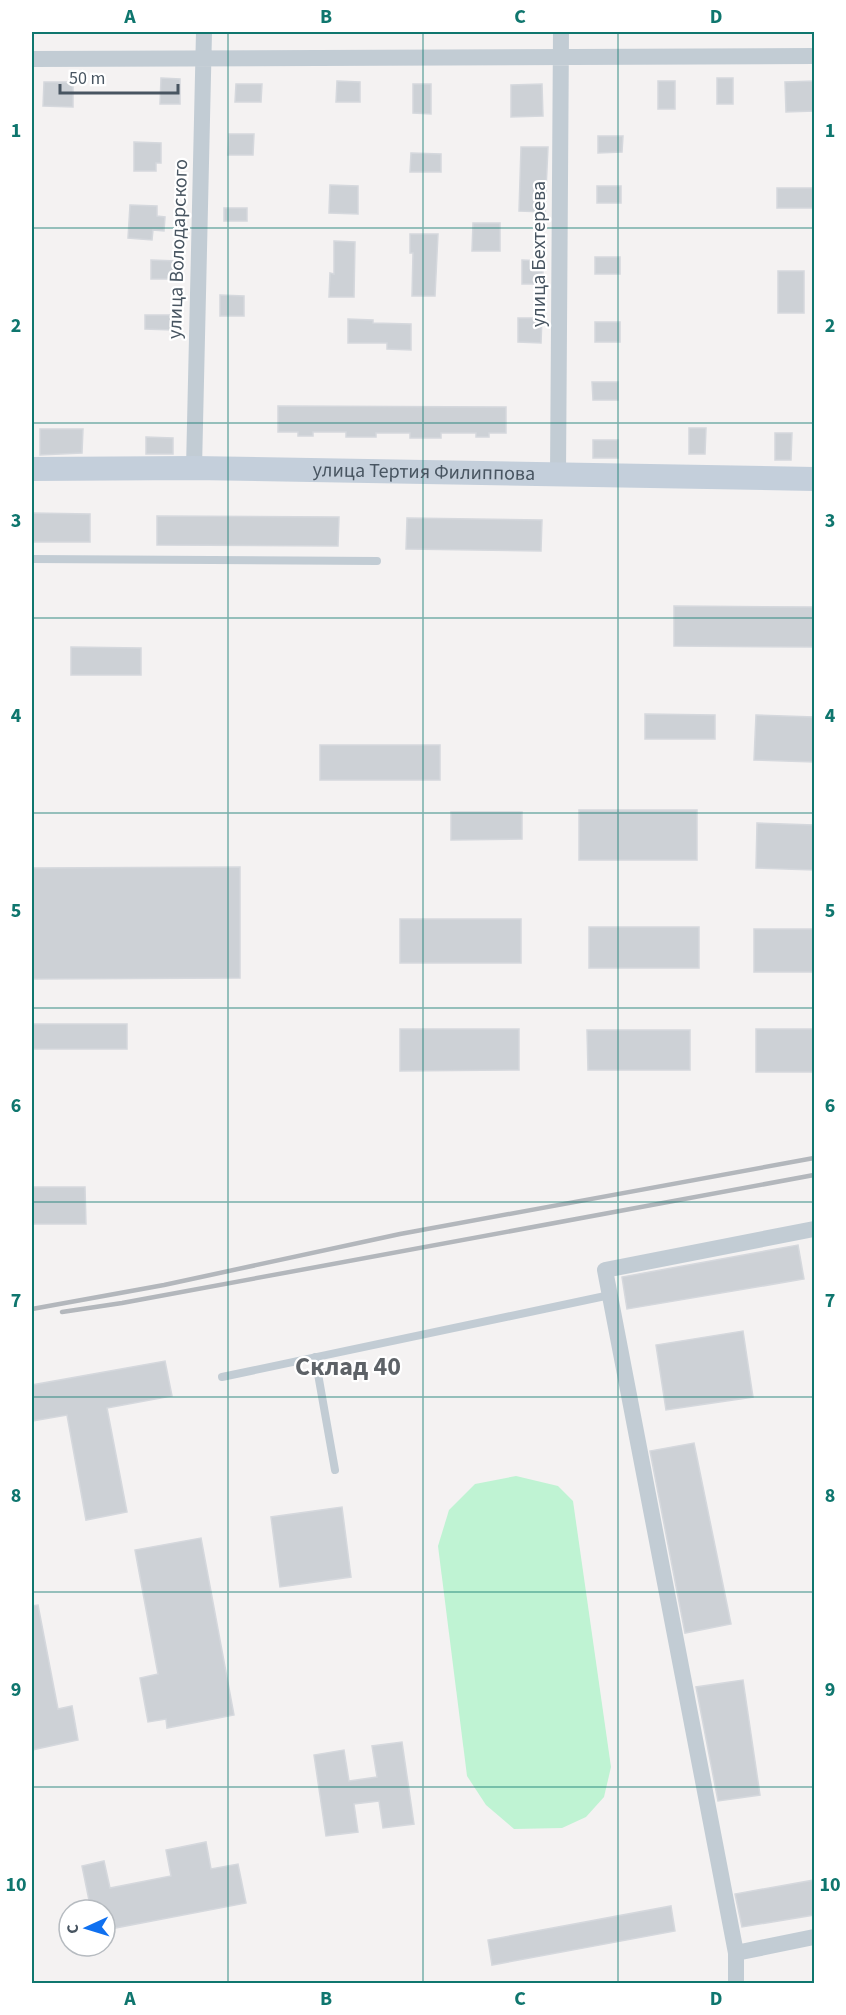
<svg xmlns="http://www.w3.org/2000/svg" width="846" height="2015" font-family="'Source Sans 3',sans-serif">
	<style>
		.green { fill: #bff3d3 }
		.building { fill: #cdd1d6; stroke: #d5d8dd; stroke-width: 1.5 }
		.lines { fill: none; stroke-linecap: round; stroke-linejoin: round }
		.lane { stroke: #c2ccd4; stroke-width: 8 }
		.street { stroke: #c2ccd4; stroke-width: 16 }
		.secondary { stroke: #c4cfdb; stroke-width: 24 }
		.rail { stroke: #b3b7bc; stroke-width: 4.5 }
		.grid { fill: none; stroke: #0f766e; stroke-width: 1.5; stroke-opacity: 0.55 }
		.labels { text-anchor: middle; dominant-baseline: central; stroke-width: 4.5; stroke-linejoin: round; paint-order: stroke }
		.street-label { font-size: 20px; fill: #485561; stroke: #fff }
		.district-label { font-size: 26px; font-weight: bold; fill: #5d6267; stroke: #fff }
		.neatline { fill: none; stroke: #0f766e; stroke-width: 2 }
		.grid-label { font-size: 20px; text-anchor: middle; font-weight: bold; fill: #0f766e }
	</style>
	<rect width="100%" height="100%" fill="#f4f2f2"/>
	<path class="green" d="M516 1476 558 1486 573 1501 611 1767 604 1797 586 1817 562 1828 514 1829 486 1805 467 1776 438 1546 449 1510 475 1484Z"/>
	<path class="building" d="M161 78 180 79V104H160Z
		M717 78H733V104H717Z
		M337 81 360 82V102H336Z
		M658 81H675V109H658Z
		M814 81V111L786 112 785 82Z
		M44 82H73V107L43 106Z
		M236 84H262L261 102H235Z
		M413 84H431V114L413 113Z
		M542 84 543 116 511 117V85Z
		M229 134H254L253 155H228Z
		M598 136H623L622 152 598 153Z
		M134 142 161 143V163H156V171H134Z
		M521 147H548L545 212 519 211Z
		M411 153 441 154V172H410Z
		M330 185 358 186V214L329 213Z
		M597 186H621V203H597Z
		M777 188H814V208H777Z
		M130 205 157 206V216L165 217 164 231 153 230 152 240 128 238Z
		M224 208H247V221H224Z
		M473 223H500V251H472Z
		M410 234H438L435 296H412L413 253H410Z
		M334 241 355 242 354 297H329L330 273 334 274Z
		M595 257H620V274H595Z
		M151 260 178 261V279H151Z
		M522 260 543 261V284H522Z
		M778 271H804V313H778Z
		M220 295 244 296V316H220Z
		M145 315H173L172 330 145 329Z
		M518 318H542L541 343 518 342Z
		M348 319 373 320V323L411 324V350L387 349V343H348Z
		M595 322H620V342H595Z
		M592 382H618V400H593Z
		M278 406 506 407V433H489V437H476V433H441V438H410V433H376V437H346V432H313V436H298V432H278Z
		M689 428H706L705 454H689Z
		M40 429H83L82 453 40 455Z
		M775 433H792L791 460H775Z
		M146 437 173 438V454H146Z
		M593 440H618V458H593Z
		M32 513 90 514V542H32Z
		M157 516 339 517 338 546 157 545Z
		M407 518 542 520 541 551 406 549Z
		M674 606 814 607V647L674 646Z
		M71 647 141 648V675H71Z
		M645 714 715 715V739H645Z
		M756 715 814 717V762L754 760Z
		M320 745H440V780H320Z
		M579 810H697V860H579Z
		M451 812H522V839L451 840Z
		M757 823 814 825V870L756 868Z
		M240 867V978L32 979V868Z
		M400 919H521V963H400Z
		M589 927H699V968H589Z
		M754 929H814V972H754Z
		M32 1024H127V1049H32Z
		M400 1029H519V1070L400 1071Z
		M756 1029H814V1072H756Z
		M587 1030H690V1070H588Z
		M32 1187H85L86 1224H32Z
		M798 1245 804 1279 627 1309 622 1277Z
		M743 1331 753 1397 666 1410 656 1345Z
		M165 1361 172 1396 107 1408 127 1512 86 1520 67 1415 32 1421V1385Z
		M694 1443 731 1624 685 1633 650 1451Z
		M342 1507 351 1577 280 1587 271 1517Z
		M201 1538 234 1715 167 1728 166 1719 148 1722 140 1678 158 1674 135 1550Z
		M38 1605 58 1709 72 1706 78 1740 32 1750V1606Z
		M743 1680 760 1795 718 1801 696 1687Z
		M402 1742 414 1824 383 1828 379 1801 354 1804 358 1832 326 1836 314 1755 344 1750 349 1781 377 1777 372 1746Z
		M206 1842 211 1869 238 1864 246 1903 105 1930V1910H91L82 1866 104 1861 110 1888 171 1876 166 1850Z
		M814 1880V1915L742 1927 735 1894Z
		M671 1906 675 1931 492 1965 488 1940Z"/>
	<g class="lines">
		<path class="lane" d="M32 559 377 561
			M315 1357 335 1470
			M222 1377 610 1295"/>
		<path class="street" d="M32 59 814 56
			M194 468 204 32
			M558 476 561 32
			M736 1953 814 1937
			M736 1984V1953L605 1270 814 1229"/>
		<path class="secondary" id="s1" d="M32 469 194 468 814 479"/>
		<path class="rail" d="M32 1309 164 1285 400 1234 814 1158
			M62 1312 122 1303 814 1175"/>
	</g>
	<path class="grid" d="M228 32V1984M423 32V1984M618 32V1984M32 228H814M32 423H814M32 618H814M32 813H814M32 1008H814M32 1202H814M32 1397H814M32 1592H814M32 1787H814"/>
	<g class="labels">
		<g class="street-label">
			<text transform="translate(178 249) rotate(-88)">улица Володарского</text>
			<text transform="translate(539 254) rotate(-90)">улица Бехтерева</text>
			<text stroke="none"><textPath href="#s1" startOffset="392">улица Тертия Филиппова</textPath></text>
		</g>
		<g class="district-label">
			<text x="348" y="1366">Склад 40</text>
		</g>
	</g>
	<rect width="846" height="2015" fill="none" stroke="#ffffff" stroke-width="66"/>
	<g transform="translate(87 1928) rotate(266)"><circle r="28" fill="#ffffff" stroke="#b6bbc0" stroke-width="1.5"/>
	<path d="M0-4.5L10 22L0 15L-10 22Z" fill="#0f70f0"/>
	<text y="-9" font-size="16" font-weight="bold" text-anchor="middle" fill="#485561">С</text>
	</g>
	<path d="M60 84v9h118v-9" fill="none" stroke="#485561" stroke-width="3"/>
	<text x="69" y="84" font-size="18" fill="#485561" stroke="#ffffff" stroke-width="4.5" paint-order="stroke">50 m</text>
	<rect x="33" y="33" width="780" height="1949" class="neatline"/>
	<g class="grid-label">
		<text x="130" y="23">A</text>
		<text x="326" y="23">B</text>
		<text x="520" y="23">C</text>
		<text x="716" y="23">D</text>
		<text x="16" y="137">1</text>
		<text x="830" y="137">1</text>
		<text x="16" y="332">2</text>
		<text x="830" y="332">2</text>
		<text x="16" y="527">3</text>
		<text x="830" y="527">3</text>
		<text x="16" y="722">4</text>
		<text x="830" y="722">4</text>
		<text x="16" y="917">5</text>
		<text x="830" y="917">5</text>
		<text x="16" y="1112">6</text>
		<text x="830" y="1112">6</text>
		<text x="16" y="1307">7</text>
		<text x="830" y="1307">7</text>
		<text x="16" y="1502">8</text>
		<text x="830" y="1502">8</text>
		<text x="16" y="1696">9</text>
		<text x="830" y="1696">9</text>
		<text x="16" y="1891">10</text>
		<text x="830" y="1891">10</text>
		<text x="130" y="2005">A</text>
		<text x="326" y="2005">B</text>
		<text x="520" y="2005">C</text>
		<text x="716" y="2005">D</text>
	</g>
</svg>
